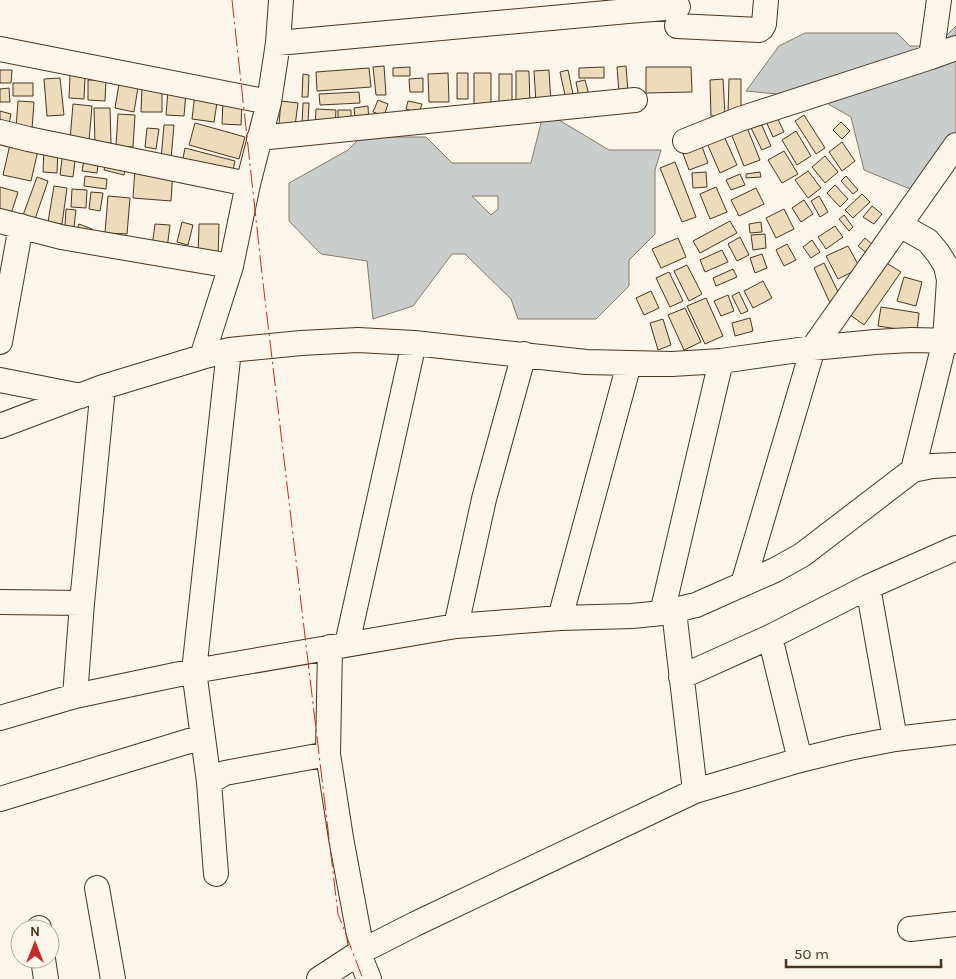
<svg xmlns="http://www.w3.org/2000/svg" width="956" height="979" font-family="Karla,sans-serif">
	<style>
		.water { fill: #c9cecd; stroke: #887966; fill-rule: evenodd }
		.building { fill: #ecdcbc; stroke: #4a3520 }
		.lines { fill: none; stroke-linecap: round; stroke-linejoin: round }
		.minor-casing { stroke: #4a3520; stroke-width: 26 }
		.minor { stroke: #fbf6e9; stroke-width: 24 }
		.power { stroke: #c62828; stroke-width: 1; stroke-dasharray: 18 4 2.5 4; stroke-linecap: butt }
	</style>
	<rect width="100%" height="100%" fill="#fbf6e9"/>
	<path class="water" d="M956 26V132L942 156 910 189 864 170 851 117 818 98 746 91 779 46 805 33H897L910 46H936Z
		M544 111 609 150H661L655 170V234L629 260V286L596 319H518L511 299 465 254H452L413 306 373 319 367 261 321 254 289 221V183L348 150 361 137H426L452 163H531ZM472 196H498V209L491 215Z"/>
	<path class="building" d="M384 66 386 95H376L373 67Z
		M626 66 628 92 619 93 617 67Z
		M410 67V76H393V68Z
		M604 67V78H579V68Z
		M646 67H691L692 92 646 93Z
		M369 68 371 87 317 91 316 72Z
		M0 70H12L11 83H0Z
		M549 70 551 103 536 104 534 71Z
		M568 70 573 94 565 95 560 72Z
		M516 71H529L530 106H516Z
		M448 73 449 102H429L428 74Z
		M457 73H468V99H457Z
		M474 73H491V108H474Z
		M303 74 309 75 308 97H302Z
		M499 74H512V106H499Z
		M70 75 85 76 84 99 69 98Z
		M60 78 64 115 47 116 44 79Z
		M120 78 139 81 134 112 115 108Z
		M423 78V92H410L409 79Z
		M723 79 725 115 711 116 710 80Z
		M729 79H741V114H728Z
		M88 80H106L105 101 88 100Z
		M585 80 589 95 579 97 576 82Z
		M13 83H33V96H13Z
		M142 87H162V112H141Z
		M9 88 10 102H0V89Z
		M168 90 186 92 184 116 166 115Z
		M359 92 360 103 320 105 319 94Z
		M195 93 218 96 214 122 192 119Z
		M378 100 388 104 384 116 373 112Z
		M18 101 34 102 32 129 16 128Z
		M281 101 298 103 295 126 279 124Z
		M408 101 422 104 419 113 406 109Z
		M223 102 242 103 241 125 222 124Z
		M303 103H309L308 124H302Z
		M73 104 92 106 89 141 70 140Z
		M368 106 369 124 356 125 354 108Z
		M94 108H110L111 143H95Z
		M316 109 336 110 335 127 315 126Z
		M338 110H351V125H338Z
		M0 111 11 114 8 128 0 126Z
		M118 114 135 115 133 147 116 146Z
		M776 115 784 132 773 137 765 119Z
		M804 115 825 148 816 154 795 121Z
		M760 121 771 146 762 150 750 126Z
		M841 122 850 131 842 139 833 130Z
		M195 123 245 137 239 159 189 145Z
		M164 125H174L171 159H161Z
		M746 125 760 160 744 166 730 131Z
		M147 128 159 129 156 149 145 147Z
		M796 131 811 156 797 165 782 140Z
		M723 134 737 165 720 173 706 141Z
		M11 140 39 146 31 181 3 175Z
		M700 141 708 163 689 170 681 148Z
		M842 142 855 161 842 171 829 152Z
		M44 148H58L57 173 43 172Z
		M185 148 235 161 232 175 182 163Z
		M63 151 76 152 73 177 60 175Z
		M784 151 798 174 782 183 768 160Z
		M85 154 99 156 97 173 82 171Z
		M825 156 838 172 825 183 812 167Z
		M107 158 127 162 124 175 104 170Z
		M675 162 696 217 682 222 660 168Z
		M135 168 173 170 171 201 133 198Z
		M808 171 821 188 808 198 795 180Z
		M706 172 707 187 693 188 692 173Z
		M760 172 761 177 746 178V174Z
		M740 174 745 185 731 190 726 180Z
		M85 176 107 179 106 189 84 186Z
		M846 176 858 190 853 194 841 181Z
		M37 177 48 181 34 222 22 218Z
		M835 185 848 199 840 207 827 193Z
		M54 186 67 188 62 224 48 222Z
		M0 187 18 192 11 214 0 211Z
		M716 187 727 212 710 219 700 194Z
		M756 188 764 204 739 216 731 200Z
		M72 189 87 190 86 208 71 207Z
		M91 192 103 193 100 211 89 209Z
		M862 194 870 202 853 218 845 210Z
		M108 196 130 198 127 234 105 233Z
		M819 196 828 212 820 217 811 201Z
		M804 200 813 214 801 222 792 208Z
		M872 206 882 214 874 224 863 217Z
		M66 209 76 210 74 227 65 226Z
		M784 209 794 229 776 238 766 218Z
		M844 215 853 227 849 231 839 219Z
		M730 221 737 233 700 253 693 241Z
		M182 222 193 225 188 245 177 242Z
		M761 222 762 232 750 233 749 224Z
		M79 224 92 229 89 239 76 234Z
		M155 224 170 225 167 249 152 247Z
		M199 224H219L218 258 198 257Z
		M835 226 843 237 826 249 818 237Z
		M765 234 766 248 753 250 751 235Z
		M740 237 749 255 737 261 728 244Z
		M678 238 686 257 661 268 652 249Z
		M865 238 875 247 869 255 858 246Z
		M812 240 820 252 811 258 803 247Z
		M787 244 796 260 784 266 776 250Z
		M848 246 860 268 838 279 826 256Z
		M722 250 728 262 705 272 700 260Z
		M762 254 767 268 755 273 750 258Z
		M885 262 901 272 864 325 849 314Z
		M824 263 841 298 830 303 814 268Z
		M687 265 702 294 689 301 674 271Z
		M733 269 737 277 716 286 713 278Z
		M669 272 683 301 670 307 656 278Z
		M904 277 922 282 916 306 897 301Z
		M763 281 772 298 753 308 744 291Z
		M651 291 659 308 644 315 636 298Z
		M739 292 748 311 741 314 732 296Z
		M728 295 734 311 721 316 714 301Z
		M706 298 723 336 705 344 687 306Z
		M881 307 919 313 917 332 878 326Z
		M685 308 701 342 684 350 668 315Z
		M750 318 753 331 735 336 732 323Z
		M663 319 671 345 658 350 650 323Z"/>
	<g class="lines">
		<g class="minor-casing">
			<path id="minor" d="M677 26 759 30 762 28 764 24 766 0
				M278 43 628 11 678 7
				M0 49 269 102
				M931 57 939 0
				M0 132 28 139 248 184
				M259 138 635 100
				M685 141 740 119 931 57 956 48
				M0 221 61 237 231 266
				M900 225 928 241 938 253 946 266 949 280 945 340 913 470
				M0 342 21 226
				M202 357 231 266 248 184 269 102 278 43 281 0
				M0 380 81 396
				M0 426 103 387 202 357 229 350 301 343 358 340 414 343 586 362 672 364 721 361 813 348 875 342 911 340 956 341
				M743 584 813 348 956 145
				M868 587 895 739
				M0 602 82 603
				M674 611 695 791
				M662 613 721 361
				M560 618 629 364
				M456 626 484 499 524 354
				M770 637 800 760
				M347 644 414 343
				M330 647 328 754 341 838 362 951
				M681 677 770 637 868 587 956 548
				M75 696 82 603 103 387
				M0 718 75 696 194 671 456 626 560 618 632 616 662 613 696 605 775 570 802 555 913 470 932 466 956 465
				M209 782 225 773 328 754
				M0 799 202 737
				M216 874 209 782 194 671 229 350
				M97 888 113 979
				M39 928V929
				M910 929 956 924
				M359 954 369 979
				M43 959 46 979
				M319 979 362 951 415 924 695 791 800 760 849 748 895 739 956 732"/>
		</g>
		<use href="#minor" class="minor"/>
		<path class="power" d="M232 0 262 274 338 914 363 979"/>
	</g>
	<g transform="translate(35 944)"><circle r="24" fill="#fbf6e9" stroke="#b4a999"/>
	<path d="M0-4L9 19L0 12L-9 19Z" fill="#c62828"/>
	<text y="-8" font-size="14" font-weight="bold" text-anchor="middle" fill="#4a3520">N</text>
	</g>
	<path d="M786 959v8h155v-8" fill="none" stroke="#4a3520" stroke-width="2.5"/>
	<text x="794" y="959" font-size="15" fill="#4a3520" stroke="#fbf6e9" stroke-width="4" paint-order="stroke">50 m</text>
</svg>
